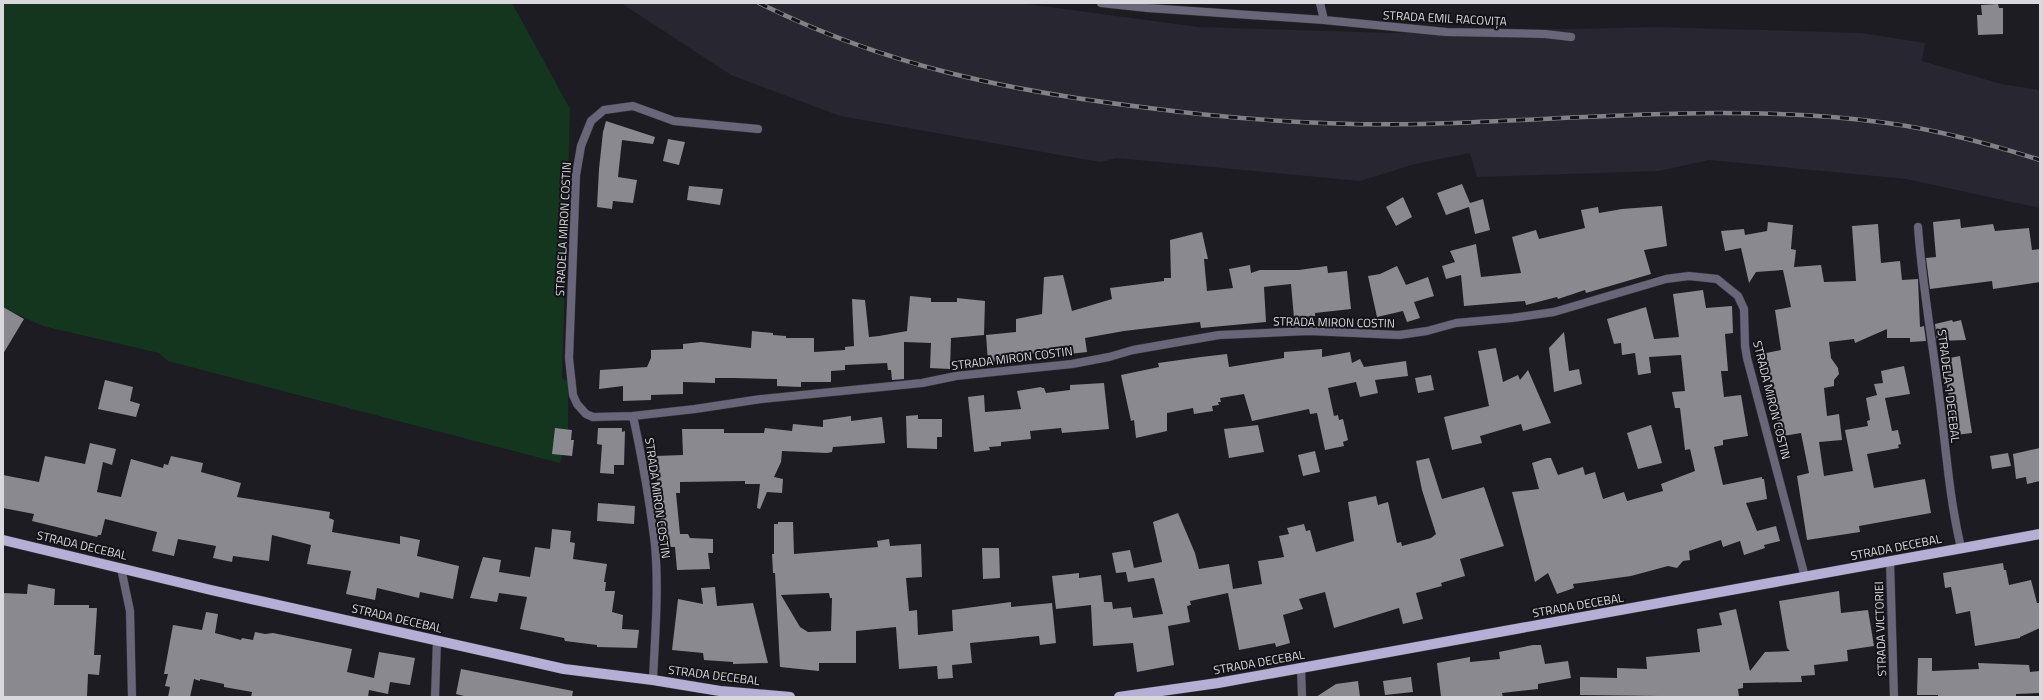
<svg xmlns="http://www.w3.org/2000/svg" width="2043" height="700" font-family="'Titillium Web',sans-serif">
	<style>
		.built { fill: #272631 }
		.green { fill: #14361f }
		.building { fill: #8a8990; fill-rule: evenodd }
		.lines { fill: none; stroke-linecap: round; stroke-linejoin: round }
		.minor-casing { stroke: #37363c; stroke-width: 9 }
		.tertiary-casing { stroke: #37363c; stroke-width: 9 }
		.primary-casing { stroke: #37363c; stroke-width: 11 }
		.minor { stroke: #686678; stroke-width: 8 }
		.tertiary { stroke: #686678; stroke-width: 8 }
		.primary { stroke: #b5afd6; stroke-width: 10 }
		.rail-casing { stroke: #828186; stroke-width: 4.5 }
		.rail { stroke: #141318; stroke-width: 3; stroke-dasharray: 9; stroke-linecap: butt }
		.labels { text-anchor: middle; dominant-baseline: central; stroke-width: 4; stroke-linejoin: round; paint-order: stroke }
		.street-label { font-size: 12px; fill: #d9d9dd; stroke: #141318 }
	</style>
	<rect width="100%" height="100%" fill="#1d1c22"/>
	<path class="built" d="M621 3H1020L1198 27 1394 33 1655 27 1862 33 1925 43 1922 61 2001 84 2040 90V208L1906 179 1709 160 1659 171 1477 177 1470 153 1415 164 1360 181 1117 158 1100 162 840 116 731 75Z"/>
	<path class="green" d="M3 3H512L570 109 562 379 568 381V429L560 463 168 361 159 353 43 326 3 308Z"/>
	<path class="building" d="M1998 4 1999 8H2003V34L1978 35 1977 15H1982L1981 5Z
		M606 121 655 137 653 144 622 140 618 177 637 180 633 203 613 201 612 209 597 207 599 169 603 132Z
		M668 139 685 142 679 165 663 161Z
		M1462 184 1470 203 1483 199 1490 230 1475 234 1469 207 1446 215 1437 193Z
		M689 186 723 189 720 205 687 200Z
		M1403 197 1412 217 1396 226 1386 207Z
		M1662 206 1667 246 1644 250 1651 274 1586 293 1585 290 1558 299 1557 297 1526 305 1525 301 1464 306 1461 275 1446 279 1442 266 1455 262 1450 251 1476 244 1481 277 1521 273 1512 237 1536 230 1539 239 1585 228 1581 210 1598 207 1599 213 1622 209Z
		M1960 219 1961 228 1993 224 1995 231 2029 228 2032 250 2040 249V282L1993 289 1992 281 1930 289 1926 258 1936 257 1933 222Z
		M1768 222 1793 225 1791 249 1796 250 1794 267 1821 265 1824 282 1856 281 1852 226 1878 224 1881 263 1900 261 1902 280 1918 279 1920 327 1924 326 1926 341 1910 342V338H1887V329L1855 343 1854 339 1829 342 1831 358 1838 368 1839 374 1834 380V386L1824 388 1827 416 1839 414 1842 440 1819 442 1824 476 1853 471 1845 430 1868 426 1867 421 1870 420 1866 398 1877 395 1874 384 1883 383 1881 371 1904 366 1910 394 1885 398 1892 431 1898 430 1901 444 1898 445 1899 448 1867 454 1874 488 1925 479 1931 513 1859 526 1860 532 1807 540 1797 476 1809 473 1801 433 1783 436V433L1779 434 1772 382H1770L1766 353 1781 350 1775 310 1791 307 1783 270 1756 272 1749 283 1741 248 1725 251 1721 231 1744 229 1745 235 1767 231Z
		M1202 232 1208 259H1204L1207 291 1233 288 1229 269 1250 265 1251 273 1260 270H1299L1327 266 1328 273 1347 271 1351 309 1315 313V316L1294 318 1291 284 1264 287 1266 322 1201 328 1200 322 1124 331 1085 338 1087 352 1042 357 1041 353 1012 355 1013 358H1009V360L988 362 986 335 1016 332V319L1042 314 1044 277 1063 275 1072 311 1112 299 1110 288 1164 281V278H1171L1170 240Z
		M1397 266 1406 285 1428 277 1434 296 1414 302 1420 318 1407 322 1403 311 1377 317 1368 276 1380 274Z
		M1703 290 1706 308 1732 306 1733 333 1725 334 1728 371H1721L1724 397 1741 395 1748 436 1723 440V445L1714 447 1723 485 1762 477V479H1764L1767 499 1746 503 1757 531 1776 526 1780 541 1764 545 1765 548 1744 555 1740 541 1723 547 1721 540 1689 551 1690 560 1683 561 1677 568 1668 566 1631 576 1573 584 1574 588 1557 594 1548 573 1535 582 1512 492 1539 489 1532 463 1547 458H1551L1558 475 1583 467 1585 475 1595 472 1603 499 1624 492 1627 501 1663 491 1661 484 1695 471 1690 449 1685 450 1680 408H1675L1672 392 1685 391 1681 355 1649 357 1651 373 1638 375 1635 353 1622 355 1621 343 1614 344 1607 319 1646 307 1654 339 1679 337 1673 294Z
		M910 296 931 298V302H957V298L985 301 984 335 951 338 950 369 930 368 931 343 904 342V379L892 380 891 370H888L887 363 845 365V370L831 371V382H801V387L777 386V379L735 378H715V383L683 382V394L651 395V400L623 401V386L599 389 600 370 647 367 651 358V350L683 349V344L701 342 751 348 752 331 773 333V335L786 336V338H814V352L845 350V347L854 346 852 299 865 300 869 337 879 336 907 331Z
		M3 307 24 319 3 354Z
		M1952 320 1953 322 1961 320 1966 340 1937 341 1935 324Z
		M1564 332 1569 371 1579 369 1582 384 1554 392 1549 348Z
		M1496 348 1503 382 1518 375 1520 380 1528 370 1551 423 1523 431 1521 424 1480 436 1482 443 1452 450 1444 417 1489 406 1478 351Z
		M1322 349V357L1350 352 1352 363 1360 359 1364 367 1406 361 1408 376 1375 380 1378 393 1360 397 1356 382 1328 388 1334 416 1338 415 1339 420 1343 419 1348 440 1343 442 1344 446 1325 450 1317 413 1310 414 1309 409 1252 421 1244 394 1220 398 1221 402H1218L1219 405 1212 406 1213 411 1194 414 1193 408 1167 413V431L1136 438 1134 420 1131 421 1121 375 1159 367 1158 363 1201 357 1227 354 1229 367 1284 358V352Z
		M1960 356 1972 433 1955 435 1946 380H1949L1944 359Z
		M1431 375 1434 390 1418 393 1415 378Z
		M105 380 133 387 130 401 140 404 136 417 98 409Z
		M1104 383 1109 429 1062 433 1061 428 1030 431 1031 439 1001 442V446L989 447 990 450 974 452 968 397 984 395 985 412 1021 409 1017 391 1041 387 1042 388H1044L1046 393 1070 390V385Z
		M918 415V419H942V437H937V449L907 448 906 416Z
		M851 416V421L882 417 885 443 833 447 832 452 827 453 782 451 781 462 774 477 783 479 782 493 767 492 760 509 757 508 760 484H745V481L680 482V493H676L680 534H688L690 538 713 539V553H708L710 569 677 570 675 547H663L655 456 683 455 682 429H724V433H764L765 428 792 431 793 424 823 427V420Z
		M1258 425 1264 452 1229 458 1224 429Z
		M1651 425 1662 463 1638 469 1627 433Z
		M555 428 572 430 571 440H574L572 456 552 454Z
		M598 428H622V432L625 431 624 465H614V474L600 473 602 445 597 444Z
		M90 443 116 449 112 465 103 462 97 492 121 497 131 459 163 468 164 464 168 465 171 456 203 463 201 472 241 483 237 497 330 512 329 518 334 520 332 532 400 544V536L420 540 417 556 459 566 453 599 420 592 419 598 377 588 375 600 346 594 351 571 307 564 311 545 272 535 269 561 233 556 232 562 213 558 216 546 178 539 174 556 152 551 157 532 105 519 101 535H98L97 537 32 521 34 514 3 508V475L39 482 45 456 85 464Z
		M2040 448V481L2027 484 2026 477 2016 479 2013 454Z
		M1315 451 1320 472 1303 476 1298 455Z
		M2008 453 2011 466 1992 469 1990 456Z
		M1429 458 1442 499 1484 487 1504 546 1460 559 1465 576 1441 583 1442 586 1416 593 1423 619 1403 624 1399 608 1334 628 1325 592 1299 599 1303 609 1283 615 1290 643 1276 647 1275 643 1239 650 1228 593 1190 601 1191 605 1187 606 1190 622 1168 626 1174 665 1137 672 1133 643 1093 646 1091 605 1056 609 1052 576 1079 573V578L1101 575 1104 602H1112L1113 609 1131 607 1133 618 1163 614 1154 578 1128 582 1126 572 1116 573 1112 553 1130 550 1134 568 1162 562 1153 522 1178 513 1195 553 1199 569 1229 564 1233 589 1262 584 1258 561 1284 557 1279 536 1289 534 1287 528 1304 524 1306 531 1310 530 1316 552 1354 541 1348 502 1376 496 1378 505 1388 502 1397 543 1401 542 1402 546 1431 538 1436 534 1422 490 1416 461Z
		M598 503 635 506 634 524 597 521Z
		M778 522H793L794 554 878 547 877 541 889 539 890 546 921 544 922 577 906 578 909 611 917 610 918 635 953 631 952 610 1011 602V607L1052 603 1056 643 1040 645 1039 636 970 643 972 663 952 665 953 678 938 679 937 666 899 669 896 627 856 631V663H819V671L780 667 775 573H773L772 554H774V524H778ZM829 593 830 598H832L831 631 808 632 800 627 781 595Z
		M552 529 571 531 570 542 575 543 573 559 607 564 604 582H606L605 591H615L612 612 623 615 622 629 639 630 637 648 597 647V645L565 641 564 638 520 629 527 597 499 593 497 602 470 598 483 557 501 560 499 572 530 577 535 547 550 549Z
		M982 548H999L1000 578 983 579Z
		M2003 563 2004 570H2006L2009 585 2031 580 2037 603H2040V628L2020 637V638L1975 646 1970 611 1956 614 1951 587 1945 588 1943 573Z
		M28 584 55 589 54 605H89V608H97L94 655H101L99 675 88 674 87 697H3V593L27 594Z
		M715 587 717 606 753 603 768 663 733 664V662L704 660 703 653 672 650 678 599 703 604 701 588Z
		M1839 591 1841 613 1868 610 1874 646 1847 650 1848 661 1814 665 1815 675 1801 676 1802 682 1743 683V688L1738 689 1739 697 1580 695V677L1617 678V668L1647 669 1646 657 1700 652 1697 629 1722 625 1719 613 1736 609 1750 671 1765 652 1790 651 1787 648 1779 601Z
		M206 612 218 614 215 633 241 640 242 638 253 640 255 632 265 634 273 633 352 649 347 672 374 678 379 652 415 658 410 685 390 682 388 694 369 690 368 697H251L252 692 224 687V684L200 679V681L194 679 190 697H168L170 687 165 686 168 674H164L173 625 202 630Z
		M1533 645H1541L1545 664 1568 661 1571 678 1538 684V689L1502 693 1503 697H1441L1437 663 1470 657V662L1500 659 1499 652Z
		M1918 658H1932V671L1979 669 1978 663 2029 665 2030 672 2040 671V693L2016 694V697H1938V695H1917Z
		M461 669 573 691 572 697H468L456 694Z
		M1411 677 1413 692 1385 695 1383 681Z
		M1358 681 1360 697H1316L1336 684Z"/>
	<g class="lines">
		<g class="minor-casing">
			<path id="minor" d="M1101 3 1148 8 1324 20 1446 32 1545 34 1571 37
				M1320 3 1324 20
				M758 129 674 121 633 106 604 110 591 121 581 146 576 175 569 358 573 395 577 404 586 414 593 417 633 416 695 409 761 399 922 383 956 376 1072 364 1109 357 1133 350 1219 335 1309 331 1399 335 1427 331 1456 323 1512 318 1554 312 1666 279 1689 276 1717 279 1738 296 1744 309 1745 346 1747 358 1805 577
				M1918 227C1922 283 1932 339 1939 395 1946 447 1949 497 1961 548
				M633 416C642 458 650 502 655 545 659 590 655 635 653 680
				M121 568 130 611 132 697
				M1301 667 1302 697
				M435 697 437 640"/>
		</g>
		<g class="tertiary-casing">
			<path id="tertiary" d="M1890 561 1894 697"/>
		</g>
		<g class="primary-casing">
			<path id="primary" d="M3 540 211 590 564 669 653 680 720 691 790 697
				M1119 697 1218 683 2040 534"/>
		</g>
		<use href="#minor" class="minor"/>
		<use href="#tertiary" class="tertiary"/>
		<use href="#primary" class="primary"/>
		<g class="rail-casing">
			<path id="rail" d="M759 3C886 66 1008 91 1149 108 1240 120 1330 126 1423 124 1575 120 1736 102 1887 123 1939 130 1990 144 2040 160"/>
		</g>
		<use href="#rail" class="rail"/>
	</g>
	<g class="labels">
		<g class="street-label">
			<text transform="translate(1445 18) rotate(3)">STRADA EMIL RACOVIȚA</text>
			<text transform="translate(563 229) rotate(-87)">STRADELA MIRON COSTIN</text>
			<text transform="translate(1334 322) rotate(1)">STRADA MIRON COSTIN</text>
			<text transform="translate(1012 358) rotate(-7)">STRADA MIRON COSTIN</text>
			<text transform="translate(1949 386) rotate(83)">STRADELA 1 DECEBAL</text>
			<text transform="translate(1772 400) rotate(76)">STRADA MIRON COSTIN</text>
			<text transform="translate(658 498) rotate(82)">STRADA MIRON COSTIN</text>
			<text transform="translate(82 545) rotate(13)">STRADA DECEBAL</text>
			<text transform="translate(1896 547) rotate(-11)">STRADA DECEBAL</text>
			<text transform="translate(1578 605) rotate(-10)">STRADA DECEBAL</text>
			<text transform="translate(397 618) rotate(13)">STRADA DECEBAL</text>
			<text transform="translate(1880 629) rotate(-92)">STRADA VICTORIEI</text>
			<text transform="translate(1259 662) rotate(-10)">STRADA DECEBAL</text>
			<text transform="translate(714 675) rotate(7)">STRADA DECEBAL</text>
		</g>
	</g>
	<rect width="2043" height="700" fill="none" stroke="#d9d9dd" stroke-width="8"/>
</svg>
